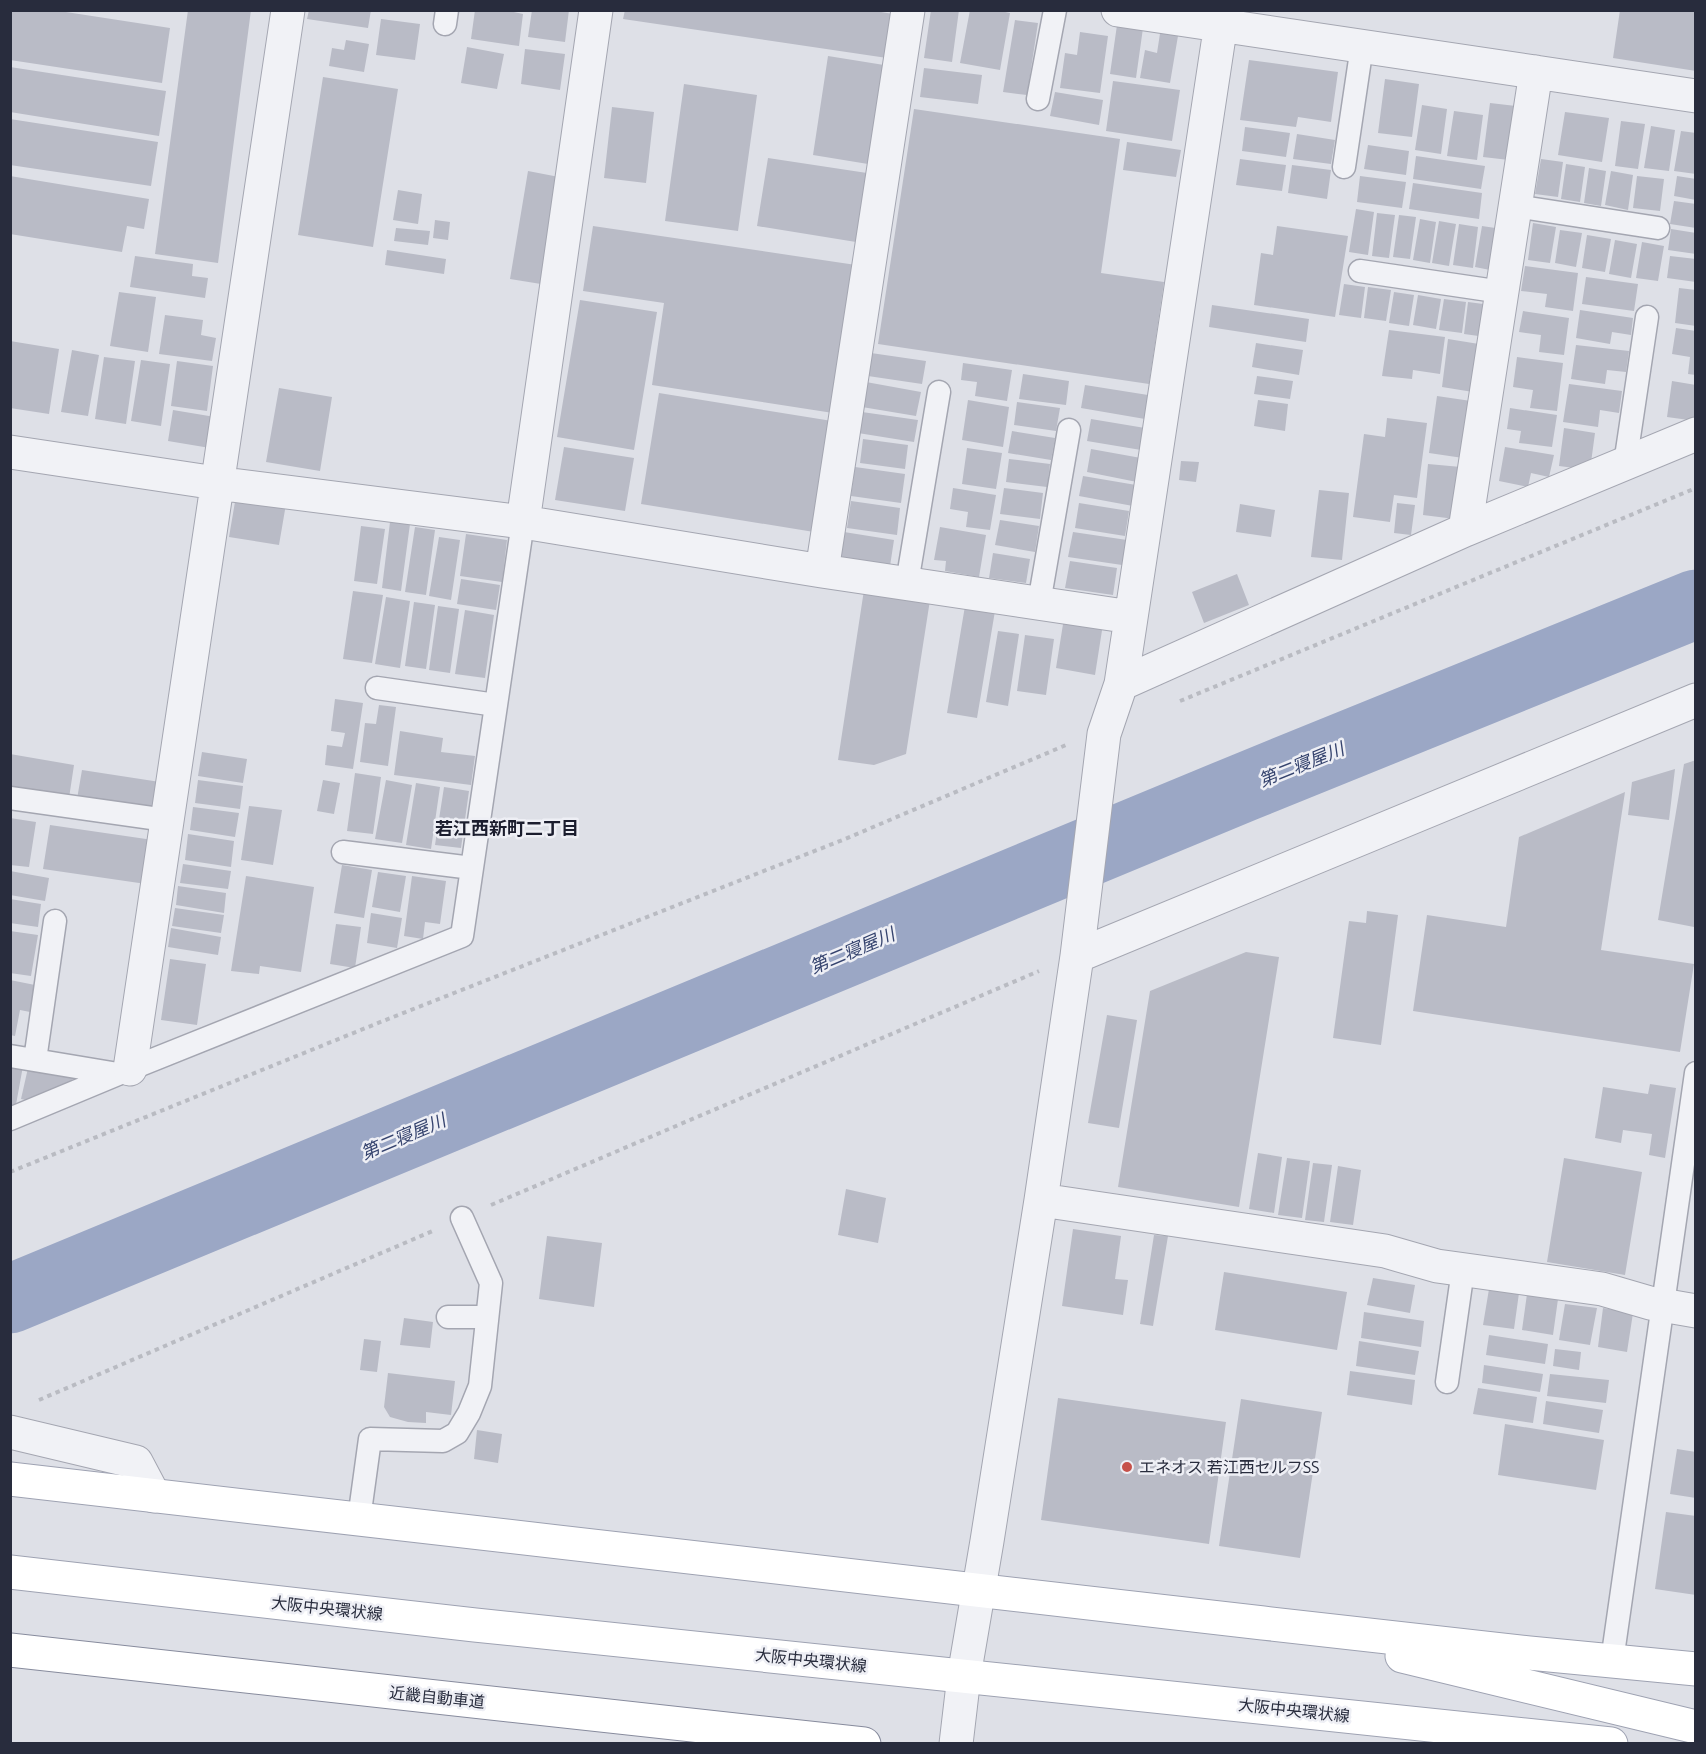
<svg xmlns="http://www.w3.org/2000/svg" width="1706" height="1754" font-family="Ubuntu,'Noto Sans JP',sans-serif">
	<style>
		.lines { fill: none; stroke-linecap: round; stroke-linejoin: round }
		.river { stroke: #9ba7c5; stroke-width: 69 }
		.building { fill: #b9bbc6 }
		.service-casing { stroke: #a4a6b1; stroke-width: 25 }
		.minor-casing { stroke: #a4a6b1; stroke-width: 35 }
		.tertiary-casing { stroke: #a4a6b1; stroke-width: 35 }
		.primary-casing { stroke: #9ea2b2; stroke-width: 35 }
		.motorway-casing { stroke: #878b9d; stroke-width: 35 }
		.path { stroke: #b9bbc2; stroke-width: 4; stroke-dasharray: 4.5 4.5; stroke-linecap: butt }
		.service { stroke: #f1f2f6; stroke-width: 22 }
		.minor { stroke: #f1f2f6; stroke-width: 33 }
		.tertiary { stroke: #f1f2f6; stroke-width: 33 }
		.primary { stroke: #fff; stroke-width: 33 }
		.motorway { stroke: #fff; stroke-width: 33 }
		.poi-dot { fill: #c6514a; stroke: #eeeff5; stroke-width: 2 }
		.labels { text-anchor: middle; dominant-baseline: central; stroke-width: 5; stroke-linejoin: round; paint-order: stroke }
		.poi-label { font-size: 16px; fill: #282c3d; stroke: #eeeff5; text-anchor: start }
		.street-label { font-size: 16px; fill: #282c3d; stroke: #eeeff5 }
		.water-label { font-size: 18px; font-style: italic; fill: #35436e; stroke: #eeeff5 }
		.neighbourhood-label { font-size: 18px; font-weight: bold; fill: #1b1d2e; stroke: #eeeff5 }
	</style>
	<rect width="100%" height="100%" fill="#dee0e7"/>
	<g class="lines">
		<path class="river" d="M10 1299 1245 787 1696 604"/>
	</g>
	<path class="building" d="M10 10H53L170 28 162 83 10 60Z
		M188 10H251L218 263 155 254Z
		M309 10H371L368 28 307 19Z
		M475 10H504L523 14 519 46 471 39Z
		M532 10H569L565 42 528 37Z
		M625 10H869L893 14 887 58 623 19Z
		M931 10H959L952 62 924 58Z
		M970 10H996L1010 13 1000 70 960 63Z
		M1620 10H1696V71L1613 58Z
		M381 19 420 24 415 60 376 55Z
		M1015 20 1038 23 1027 95 1003 92Z
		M1117 25 1143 28 1136 78 1110 74Z
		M1161 27 1179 30 1170 83 1140 78 1145 50 1157 53Z
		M1080 32 1108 36 1100 93 1060 88 1065 53 1077 55Z
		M346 40 369 44 364 72 329 66 332 48 344 50Z
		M467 47 504 54 497 89 461 83Z
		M525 49 565 54 560 90 521 84Z
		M828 56 884 65 868 164 813 155Z
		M1249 60 1338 72 1331 122 1298 117 1296 127 1240 120Z
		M10 67 166 91 159 136 10 112Z
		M924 68 982 75 978 104 920 97Z
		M323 77 398 89 373 247 298 235Z
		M1385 79 1419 84 1412 137 1378 133Z
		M1113 81 1180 90 1172 141 1106 131Z
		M684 84 757 95 738 231 665 221Z
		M1055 92 1103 100 1099 125 1050 116Z
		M1490 103 1516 106 1509 160 1483 157Z
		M1422 105 1447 109 1441 154 1415 150Z
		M612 107 654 112 646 183 604 178Z
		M914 109 1120 139 1101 273 1164 282 1149 384 878 344Z
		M1454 111 1483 115 1477 160 1447 156Z
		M1565 112 1609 118 1602 162 1558 155Z
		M10 119 158 142 151 186 10 165Z
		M1621 121 1645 124 1638 169 1615 166Z
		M1651 126 1675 130 1669 171 1644 168Z
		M1245 127 1290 133 1286 157 1242 151Z
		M1681 131 1696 133V174L1674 171Z
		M1297 134 1335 140 1331 164 1293 159Z
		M1127 142 1181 150 1176 177 1123 170Z
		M1368 145 1409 151 1406 175 1364 169Z
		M1416 156 1485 166 1481 189 1413 179Z
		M768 158 867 173 856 242 757 226Z
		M1240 159 1286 165 1282 191 1236 185Z
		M1541 159 1563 162 1558 197 1535 194Z
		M1566 164 1585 167 1580 202 1561 199Z
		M1292 165 1331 170 1327 199 1288 193Z
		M1589 168 1606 171 1601 206 1584 203Z
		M528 171 559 177 541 284 510 279Z
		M1611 171 1633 175 1628 210 1605 205Z
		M10 176 149 199 144 229 127 226 122 252 10 234Z
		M1360 176 1406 182 1402 208 1357 202Z
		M1637 176 1664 179 1660 211 1633 208Z
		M1677 176 1696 179V200L1674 196Z
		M1413 183 1482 193 1479 219 1409 209Z
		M398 190 422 194 418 224 393 220Z
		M1674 201 1696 204V228L1670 224Z
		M1356 209 1374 212 1368 255 1349 252Z
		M1377 213 1395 215 1389 258 1372 256Z
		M1399 215 1416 217 1410 259 1393 257Z
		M1420 219 1436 222 1430 263 1413 260Z
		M435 220 450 222 448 240 433 238Z
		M1439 221 1456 224 1449 266 1432 263Z
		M1533 223 1556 227 1550 263 1528 260Z
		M1459 224 1478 227 1473 268 1453 265Z
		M593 226 856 265 833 413 652 385 664 303 583 291Z
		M1277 226 1348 236 1335 317 1254 305 1261 253 1273 255Z
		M1482 226 1502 229 1495 271 1475 267Z
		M396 228 430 231 428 245 394 241Z
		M1671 229 1696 233V254L1668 250Z
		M1560 230 1582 233 1576 267 1555 263Z
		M1587 235 1611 239 1605 272 1582 268Z
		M1615 240 1637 244 1631 278 1609 274Z
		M1642 242 1664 246 1658 281 1636 278Z
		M387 250 446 259 444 274 385 265Z
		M135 256 193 264 192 276 208 278 205 298 130 287Z
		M1670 256 1696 259V282L1667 278Z
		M1525 266 1578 273 1573 311 1545 307 1547 294 1521 291Z
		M1586 277 1638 284 1634 311 1582 304Z
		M1344 284 1365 287 1361 318 1339 315Z
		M1368 287 1391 290 1386 321 1364 318Z
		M1679 288 1696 290V326L1675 323Z
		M119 292 156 297 148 352 110 346Z
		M1394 292 1414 295 1409 326 1389 323Z
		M1418 295 1441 299 1436 329 1413 325Z
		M1444 299 1466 302 1462 333 1439 330Z
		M580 300 657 312 634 450 557 437Z
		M1468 302 1491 305 1486 337 1464 334Z
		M1212 305 1309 319 1306 342 1209 327Z
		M1580 310 1633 318 1631 335 1612 332 1610 344 1576 338Z
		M1523 311 1569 318 1564 355 1539 352 1541 335 1519 332Z
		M165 315 203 320 201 335 216 338 212 361 159 354Z
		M1676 328 1696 331V375L1688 374 1690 357 1672 354Z
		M1389 330 1445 337 1440 374 1413 370 1412 379 1382 376Z
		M1448 339 1479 344 1473 392 1442 387Z
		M10 341 59 349 49 414 10 408Z
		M1256 343 1303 350 1299 375 1252 367Z
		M1576 345 1629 351 1626 372 1607 370 1605 384 1571 379Z
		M72 350 99 355 88 416 61 412Z
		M871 353 926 361 922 384 868 376Z
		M104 357 135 361 126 424 95 419Z
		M1517 357 1563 363 1557 411 1530 408 1533 390 1513 387Z
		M141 360 170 364 161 426 131 421Z
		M177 361 213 366 207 411 171 406Z
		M963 363 1012 370 1007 401 975 396 977 382 961 380Z
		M1023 374 1069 381 1066 405 1019 399Z
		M1257 376 1293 381 1290 399 1254 394Z
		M1672 381 1696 385V421L1667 417Z
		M866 382 921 392 916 416 862 407Z
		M1569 384 1622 391 1619 413 1600 410 1598 427 1563 422Z
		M1085 385 1148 395 1145 419 1081 408Z
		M279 388 332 397 320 471 266 462Z
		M659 393 832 421 814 532 641 504Z
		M1437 396 1471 401 1463 458 1429 453Z
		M968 400 1009 407 1003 447 962 440Z
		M1258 400 1288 404 1285 431 1254 426Z
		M1017 402 1060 408 1056 431 1014 425Z
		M1510 408 1557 415 1552 447 1519 443 1521 431 1507 429Z
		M173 410 215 417 210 448 168 441Z
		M862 412 918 420 914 442 858 433Z
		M1387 418 1427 423 1417 498 1394 495 1390 522 1353 517 1364 434 1385 437Z
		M1091 419 1145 428 1141 450 1087 441Z
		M1564 428 1595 433 1590 470 1559 466Z
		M1012 431 1055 438 1051 460 1008 453Z
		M863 439 908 445 905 469 860 463Z
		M564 447 634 458 625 511 555 500Z
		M1505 447 1554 455 1549 477 1531 473 1528 487 1499 481Z
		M967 448 1002 453 996 489 962 484Z
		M1091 449 1141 458 1137 482 1087 472Z
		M1009 459 1050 464 1047 487 1006 482Z
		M1181 461 1199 462 1196 482 1179 480Z
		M1428 464 1461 467 1455 519 1423 515Z
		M855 467 905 474 901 503 851 496Z
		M1083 476 1136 485 1133 506 1079 496Z
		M953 488 996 495 990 530 966 527 968 512 950 509Z
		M1004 488 1043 493 1040 519 1000 514Z
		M1319 490 1349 493 1342 560 1311 557Z
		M236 496 286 504 279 545 229 537Z
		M851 501 900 508 897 535 847 528Z
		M1079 503 1129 511 1125 536 1075 528Z
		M1397 503 1415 505 1411 535 1394 533Z
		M1240 504 1275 510 1271 537 1236 532Z
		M1000 520 1039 526 1035 552 995 545Z
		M390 522 410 524 401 591 382 588Z
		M361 526 385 529 377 584 354 581Z
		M415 527 435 530 426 595 405 592Z
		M940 527 986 535 979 577 945 571 946 561 934 560Z
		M844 532 894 540 890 566 840 557Z
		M1073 532 1127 540 1122 565 1068 557Z
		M466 534 507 540 502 582 460 576Z
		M439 537 460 540 451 600 429 596Z
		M993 553 1030 559 1026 583 989 578Z
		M1070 561 1117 568 1113 595 1065 588Z
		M1237 574 1249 605 1204 623 1192 592Z
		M461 579 500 585 496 610 457 604Z
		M864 590 930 600 906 754 874 765 838 760Z
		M353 591 383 595 372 663 343 659Z
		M386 597 410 601 400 668 375 664Z
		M414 602 435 605 426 669 405 666Z
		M438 606 459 609 450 673 429 670Z
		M965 606 995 611 977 718 947 713Z
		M465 610 494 615 485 678 455 674Z
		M1064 618 1103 624 1095 675 1056 668Z
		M998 631 1019 634 1008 706 986 702Z
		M1025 635 1054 639 1046 695 1017 691Z
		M335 699 363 703 353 769 325 765 327 745 342 747 345 733 331 731Z
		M379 705 396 707 388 766 360 762 365 723 376 724Z
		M400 731 443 738 441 752 475 756 471 785 394 775Z
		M202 752 247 759 243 783 198 776Z
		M10 754 74 765 69 798 10 788Z
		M1696 760V919L1694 927 1658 920 1684 764Z
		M1675 769 1669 820 1628 815 1632 782Z
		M82 770 160 782 156 811 77 799Z
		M355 773 381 777 373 834 347 831Z
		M198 780 243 786 240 809 195 803Z
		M323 780 340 783 334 814 317 811Z
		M386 780 412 785 402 843 375 839Z
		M416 783 440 787 431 849 406 845Z
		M444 787 469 791 461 848 435 845Z
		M1625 792 1601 950 1694 964 1680 1052 1413 1011 1427 915 1506 927 1519 837Z
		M249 806 282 810 273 865 241 860Z
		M193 807 239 813 235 837 190 830Z
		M10 818 36 822 29 867 10 865Z
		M50 825 153 840 146 884 43 869Z
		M188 834 234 841 231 867 185 860Z
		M183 864 231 871 228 889 180 883Z
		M342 865 372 870 364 918 334 913Z
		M10 871 49 878 45 901 10 895Z
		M378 872 406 876 400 912 372 907Z
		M246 876 314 887 301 972 260 966 259 974 231 971Z
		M412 876 446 881 440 924 425 922 423 939 404 936Z
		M178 886 226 893 224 913 176 905Z
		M10 899 41 904 38 927 10 923Z
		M175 908 224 915 221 933 172 926Z
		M1367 911 1398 915 1381 1045 1333 1038 1349 921 1366 923Z
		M371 913 402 918 397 948 367 943Z
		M336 924 361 927 355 968 330 964Z
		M171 928 221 937 218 955 168 947Z
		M10 931 38 935 31 976 10 973Z
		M1246 952 1279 957 1239 1207 1118 1187 1150 991Z
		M170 959 206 964 197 1025 161 1020Z
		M10 980 35 985 30 1012 20 1010 15 1036 10 1035Z
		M1107 1015 1137 1020 1119 1128 1088 1123Z
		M10 1063 23 1066 15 1110 10 1109Z
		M28 1068 73 1077 71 1087 31 1101 21 1099Z
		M1650 1084 1676 1088 1665 1158 1649 1155 1652 1134 1623 1130 1621 1143 1595 1138 1603 1087 1648 1094Z
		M1258 1153 1282 1157 1274 1213 1249 1209Z
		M1287 1158 1310 1161 1302 1218 1278 1215Z
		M1564 1158 1642 1172 1625 1275 1547 1262Z
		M1313 1163 1332 1165 1324 1222 1305 1220Z
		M1338 1166 1361 1170 1353 1225 1330 1222Z
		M846 1189 886 1198 878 1243 838 1235Z
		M1073 1229 1121 1236 1115 1279 1128 1280 1123 1315 1062 1306Z
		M1154 1235 1168 1236 1153 1326 1140 1324Z
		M547 1236 602 1243 594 1307 539 1299Z
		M1224 1272 1347 1292 1337 1350 1215 1330Z
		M1373 1278 1415 1285 1410 1313 1367 1305Z
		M1489 1289 1519 1293 1514 1329 1483 1325Z
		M1527 1294 1558 1299 1553 1335 1522 1330Z
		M1565 1304 1597 1308 1590 1345 1559 1340Z
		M1603 1308 1633 1313 1627 1352 1598 1347Z
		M1364 1312 1424 1321 1421 1347 1361 1338Z
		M404 1318 433 1322 430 1348 400 1345Z
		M1489 1335 1548 1344 1545 1364 1486 1355Z
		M364 1339 381 1341 377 1372 360 1370Z
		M1359 1341 1419 1351 1415 1375 1356 1366Z
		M1555 1349 1581 1352 1579 1370 1553 1366Z
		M1484 1365 1543 1374 1540 1392 1482 1383Z
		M1350 1371 1415 1380 1412 1405 1347 1395Z
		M388 1373 455 1381 451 1415 426 1412V1423L408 1422 390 1417 384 1407Z
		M1550 1374 1609 1380 1606 1403 1547 1396Z
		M1478 1388 1537 1397 1533 1423 1473 1414Z
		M1058 1398 1226 1422 1209 1544 1041 1520Z
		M1241 1399 1322 1412 1300 1558 1219 1546Z
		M1546 1401 1603 1410 1599 1433 1543 1424Z
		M1505 1424 1604 1440 1596 1490 1498 1475Z
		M477 1430 502 1434 498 1463 474 1459Z
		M1677 1449 1696 1452V1498L1670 1494Z
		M1666 1512 1696 1516V1595L1655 1589Z"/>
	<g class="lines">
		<g class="service-casing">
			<path id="service" d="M445 24 447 10
				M1038 99 1055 10
				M1344 167 1362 46
				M1515 206 1658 228
				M1360 271 1502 292
				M1625 464 1647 317
				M907 583 939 392
				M1039 603 1069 430
				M377 688 496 705
				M10 798 166 820
				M343 852 472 868
				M10 1056 118 1074
				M35 1060 55 921
				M10 1119 130 1069 462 936 523 522
				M448 1317H487
				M1447 1382 1463 1270
				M359 1519 370 1439 443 1441 457 1433 469 1413 480 1386 491 1283 462 1218
				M1612 1661 1696 1073"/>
		</g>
		<g class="minor-casing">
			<path id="minor" d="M1118 10 1696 96
				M10 452 216 483 523 522 822 571 1131 617
				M523 522 596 10
				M1465 530 1536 72
				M822 571 908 10
				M1121 684 1465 530 1696 434
				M1077 956 1696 700
				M130 1069 288 10
				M1041 1200 1385 1251 1437 1266 1602 1289 1650 1303 1696 1311
				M10 1432 136 1462 154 1496
				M964 1676 987 1541 1041 1200 1077 956 1104 734 1121 684 1223 10"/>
		</g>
		<g class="tertiary-casing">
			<path id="tertiary" d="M956 1744 964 1676"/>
		</g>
		<g class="primary-casing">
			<path id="primary" d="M10 1479 1263 1623 1529 1653 1696 1669
				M10 1572 475 1625 1611 1744
				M1402 1656 1696 1727"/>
		</g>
		<g class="motorway-casing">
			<path id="motorway" d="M10 1650 864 1744"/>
		</g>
		<path class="path" d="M1180 701 1696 488
			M10 1172 383 1021 845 839 1066 745
			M491 1205 1039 971
			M39 1400 435 1230"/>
		<use href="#service" class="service"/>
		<use href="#minor" class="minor"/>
		<use href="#tertiary" class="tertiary"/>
		<use href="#primary" class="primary"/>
		<use href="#motorway" class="motorway"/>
	</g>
	<circle class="poi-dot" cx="1127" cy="1467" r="6"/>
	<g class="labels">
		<g class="poi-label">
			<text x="1139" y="1467">エネオス 若江西セルフSS</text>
		</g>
		<g class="street-label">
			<text transform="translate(327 1608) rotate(6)">大阪中央環状線</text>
			<text transform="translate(811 1660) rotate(6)">大阪中央環状線</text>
			<text transform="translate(437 1697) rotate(6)">近畿自動車道</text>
			<text transform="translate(1294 1710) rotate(6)">大阪中央環状線</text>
		</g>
		<g class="water-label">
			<text transform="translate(1301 764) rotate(-22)">第二寝屋川</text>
			<text transform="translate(852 950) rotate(-23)">第二寝屋川</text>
			<text transform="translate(403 1136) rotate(-23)">第二寝屋川</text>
		</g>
		<g class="neighbourhood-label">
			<text x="507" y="828">若江西新町二丁目</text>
		</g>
	</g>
	<rect width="1706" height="1754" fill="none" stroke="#282c3d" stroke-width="24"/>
</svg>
